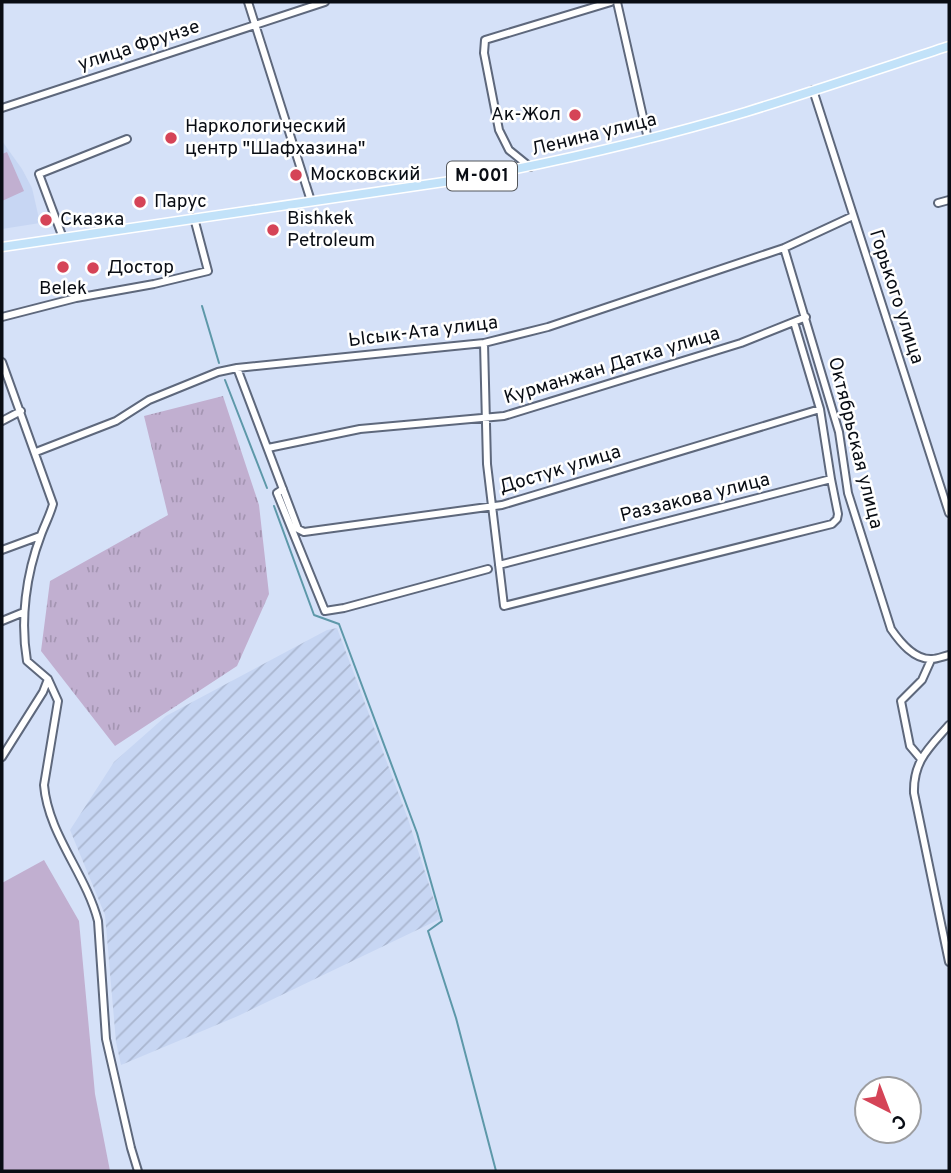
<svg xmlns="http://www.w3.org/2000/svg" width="951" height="1173" font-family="Overpass,sans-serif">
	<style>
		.built { fill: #c7d6f3 }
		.industrial { fill: url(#industrial-furrows) }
		.green { fill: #c1afd0 }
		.park { fill: url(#park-tufts) }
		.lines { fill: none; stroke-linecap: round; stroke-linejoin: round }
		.stream { stroke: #5d98a9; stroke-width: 2 }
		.minor-casing { stroke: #5e687c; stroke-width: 10 }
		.major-casing { stroke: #fff; stroke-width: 11 }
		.minor { stroke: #fff; stroke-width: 6 }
		.major { stroke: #c2e2f9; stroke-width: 8 }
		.poi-dot { fill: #d54457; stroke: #fff; stroke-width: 2.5 }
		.labels { text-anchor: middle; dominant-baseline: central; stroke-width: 5; stroke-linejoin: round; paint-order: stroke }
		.shield { fill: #fff; stroke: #53565a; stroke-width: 2 }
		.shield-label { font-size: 18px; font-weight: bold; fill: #090d14 }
		.street-label { font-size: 19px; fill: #090d14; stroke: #fff }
		.poi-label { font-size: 19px; fill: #090d14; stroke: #fff; text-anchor: start }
	</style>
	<defs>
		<pattern id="industrial-furrows" width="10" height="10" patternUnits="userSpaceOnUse" patternTransform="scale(1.75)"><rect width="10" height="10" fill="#c7d6f3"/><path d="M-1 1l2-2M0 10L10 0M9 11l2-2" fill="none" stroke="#aab6cf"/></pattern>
		<pattern id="park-tufts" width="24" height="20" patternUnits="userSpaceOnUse" patternTransform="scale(1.75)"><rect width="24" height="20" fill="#c1afd0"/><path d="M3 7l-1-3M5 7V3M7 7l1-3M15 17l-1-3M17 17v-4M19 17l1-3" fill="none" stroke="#a495b2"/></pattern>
	</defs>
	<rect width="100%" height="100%" fill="#d5e1f8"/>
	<path class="built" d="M2 141 22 169 32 188 40 223 2 229Z"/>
	<path class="industrial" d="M337 628 408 819 440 919 238 1016 121 1065 116 1042 105 915 70 830 114 762 166 716 327 630Z"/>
	<path class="green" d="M7 152 24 191 2 201V154Z
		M44 860 79 921 95 1094 110 1171H2V883Z"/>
	<path class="park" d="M223 396 259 505 269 594 237 666 115 746 41 651 50 581 168 515 144 416Z"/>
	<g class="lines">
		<path class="stream" d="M202 306 219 363
			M225 380 267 488
			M274 506 314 615 339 624 417 833 442 921 428 931 456 1018 496 1171"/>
		<g class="minor-casing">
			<path id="minor" d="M248 2 311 201
				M617 2 648 139
				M813 90 949 513
				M2 108 325 2
				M530 167 509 150 499 130 484 53 485 40 611 2
				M938 203 949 200
				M63 238 39 174 127 139
				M784 248 839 432 848 493 891 629C900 642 914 660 932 659 937 659 944 656 949 655
				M2 317 76 298 154 284 208 271 194 218
				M484 343 487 464 504 606 832 524 837 519 838 514 831 479
				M2 362 53 504C50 515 45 524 41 535 26 574 20 620 27 661L48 679 58 701 44 785C48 834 86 874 98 921L106 1039 131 1148 138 1171
				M237 368 298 529 304 532 502 505 820 409
				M2 421 21 411
				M268 448 360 429 504 416 741 343 806 317
				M36 452 116 421 149 400 218 372 237 368 484 343 548 327 784 248 853 216
				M283 489 277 493 325 611 344 608 488 569
				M2 550 40 536
				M499 565 831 479 820 409 794 322
				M2 621 24 612
				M949 725C929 748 913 761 914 793L949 962
				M2 757 43 692 48 679
				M921 759 910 746 901 701 922 680 931 660"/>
		</g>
		<g class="major-casing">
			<path id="major" d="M2 247 471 178C564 160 656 139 746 112 814 91 882 68 949 46"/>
		</g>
		<use href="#minor" class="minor"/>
		<use href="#major" class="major"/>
	</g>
	<g class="poi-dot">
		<circle cx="575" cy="115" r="7"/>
		<circle cx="171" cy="138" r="7"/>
		<circle cx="296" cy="175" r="7"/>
		<circle cx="140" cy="202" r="7"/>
		<circle cx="46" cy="220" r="7"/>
		<circle cx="273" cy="230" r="7"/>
		<circle cx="63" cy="267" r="7"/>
		<circle cx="93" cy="268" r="7"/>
	</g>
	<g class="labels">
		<rect class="shield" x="447" y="161.5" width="70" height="29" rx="5"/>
		<g class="shield-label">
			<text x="482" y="176">М-001</text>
		</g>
		<g class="street-label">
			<text transform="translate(139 46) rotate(-18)">улица Фрунзе</text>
			<text transform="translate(594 135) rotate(-14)">Ленина улица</text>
			<text transform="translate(896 297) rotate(72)">Горького улица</text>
			<text transform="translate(423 332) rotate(-7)">Ысык-Ата улица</text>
			<text transform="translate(612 366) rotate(-17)">Курманжан Датка улица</text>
			<text transform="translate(855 443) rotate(76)">Октябрьская улица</text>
			<text transform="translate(560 470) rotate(-17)">Достук улица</text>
			<text transform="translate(695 498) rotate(-14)">Раззакова улица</text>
		</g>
		<g class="poi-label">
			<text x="561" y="115" text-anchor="end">Ак-Жол</text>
			<text x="185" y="127">Наркологический<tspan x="185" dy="22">центр "Шафхазина"</tspan></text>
			<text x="310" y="175">Московский</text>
			<text x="154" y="202">Парус</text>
			<text x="287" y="219">Bishkek<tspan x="287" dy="22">Petroleum</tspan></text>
			<text x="60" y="220">Сказка</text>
			<text x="107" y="268">Достор</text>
			<text x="63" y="289" text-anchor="middle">Belek</text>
		</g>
	</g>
	<rect width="951" height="1173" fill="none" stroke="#090d14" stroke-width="7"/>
	<g transform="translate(888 1110) rotate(138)"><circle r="33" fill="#ffffff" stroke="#9d9ea1" stroke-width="2"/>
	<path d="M0-5L12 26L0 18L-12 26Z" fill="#d54457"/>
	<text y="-10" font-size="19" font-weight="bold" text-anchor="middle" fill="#090d14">С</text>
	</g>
</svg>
